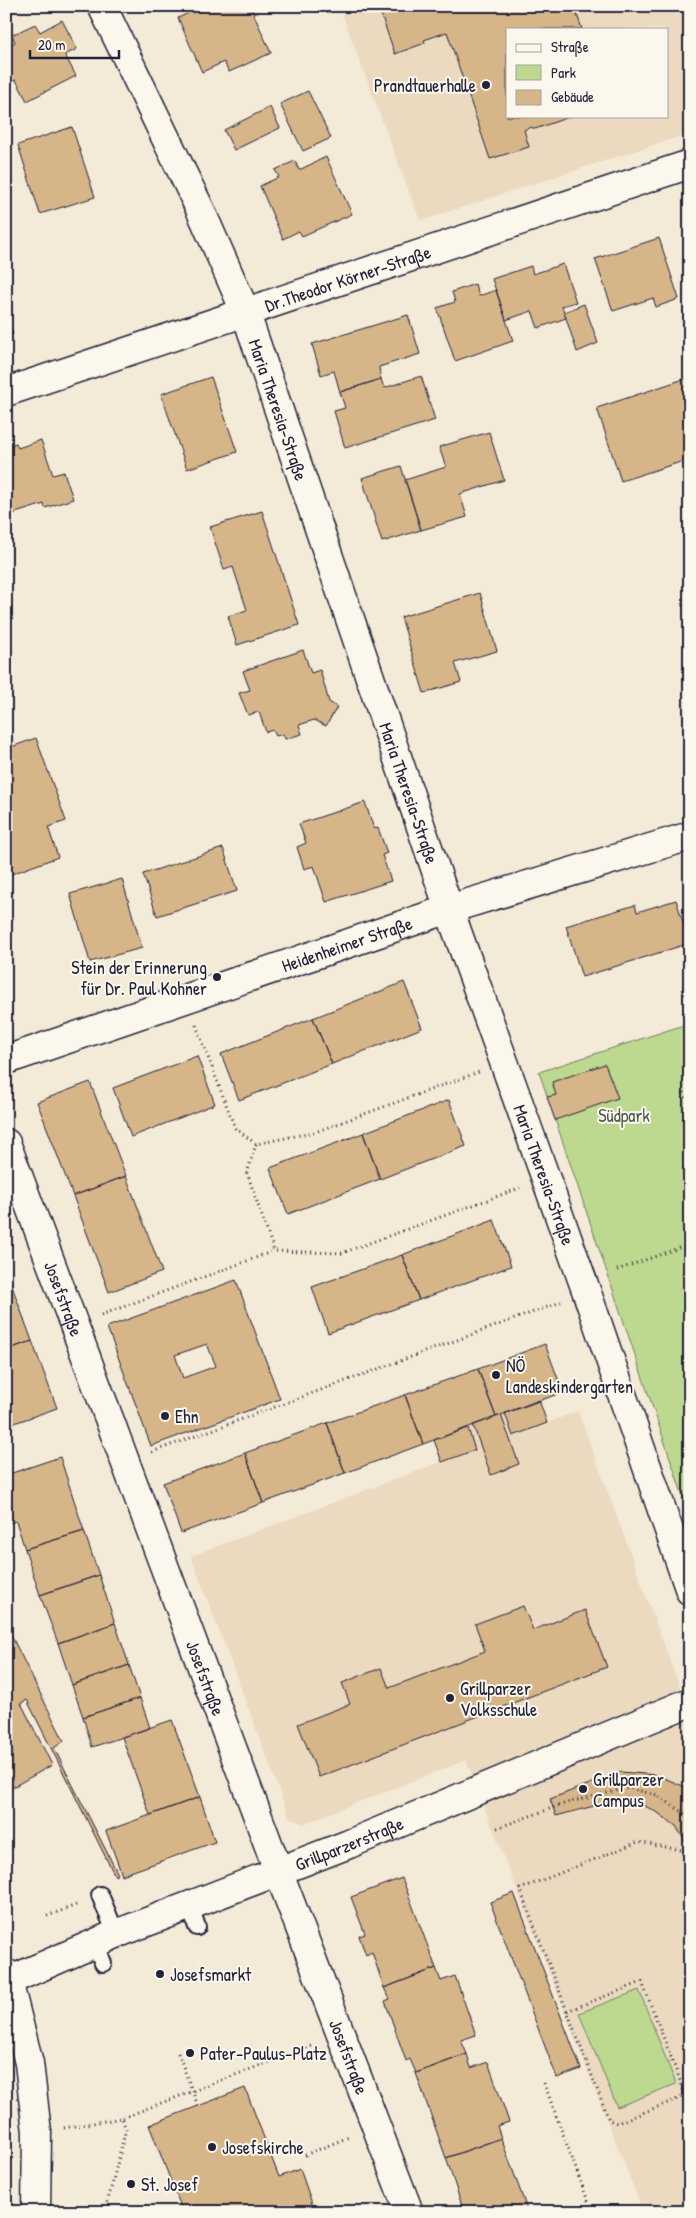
<svg xmlns="http://www.w3.org/2000/svg" width="696" height="2218" font-family="'Patrick Hand',sans-serif">
	<style>
		.built { fill: #ebdac0; fill-rule: evenodd }
		.green { fill: #bdd88f; stroke: #707d65 }
		.building { fill: #d6b589; stroke: #22223b; fill-rule: evenodd }
		.lines { fill: none; stroke-linecap: round; stroke-linejoin: round }
		.lane-casing { stroke: #22223b; stroke-width: 20 }
		.street-casing { stroke: #22223b; stroke-width: 31 }
		.secondary-casing { stroke: #22223b; stroke-width: 31 }
		.primary-casing { stroke: #22223b; stroke-width: 31 }
		.path { stroke: #22223b; stroke-width: 3; stroke-dasharray: 1 4; stroke-linecap: butt }
		.lane { stroke: #fbf7ec; stroke-width: 16 }
		.street { stroke: #fbf7ec; stroke-width: 28 }
		.secondary { stroke: #fbf7ec; stroke-width: 28 }
		.primary { stroke: #fbf7ec; stroke-width: 28 }
		.poi-dot { fill: #22223b; stroke: #fbf7ec; stroke-width: 2 }
		.labels { text-anchor: middle; dominant-baseline: central; stroke-width: 4; stroke-linejoin: round; paint-order: stroke }
		.poi-label { font-size: 18px; fill: #22223b; stroke: #fbf7ec; text-anchor: start }
		.street-label { font-size: 18px; fill: #22223b; stroke: #fbf7ec }
		.park-label { font-size: 18px; fill: #505954; stroke: #fbf7ec }
	</style>
	<rect width="100%" height="100%" fill="#f4ead8"/>
	<filter id="ink" filterUnits="userSpaceOnUse"><feTurbulence type="fractalNoise" baseFrequency=".02" numOctaves="2"/><feDisplacementMap in="SourceGraphic" scale="10" xChannelSelector="R" yChannelSelector="G"/><feConvolveMatrix kernelMatrix="1 2 1 2 8 2 1 2 1" color-interpolation-filters="sRGB"/></filter>
	<g filter="url(#ink)">
		<path class="built" d="M339 6H690V133L420 221ZM507 29H667V116H507Z
			M539 1400 547 1423 578 1411 690 1715V2212H643L466 1760 303 1824 289 1817 191 1556 441 1462 434 1440Z"/>
		<path class="green" d="M690 1023V1517L539 1072Z
			M639 1990 676 2084 617 2107 579 2013Z"/>
		<path class="building" d="M198 6H250L271 53 229 72 224 62 202 72 178 18 199 8Z
			M378 6H574L582 29H507V116H572L535 129 531 127 524 130 529 147 490 159 447 32 424 40 425 43 395 54Z
			M62 20 77 49 65 55 76 76 27 101 16 80 10 82 6 74V47L15 42 12 35 35 24 40 32Z
			M308 91 331 138 303 151 280 104Z
			M270 107 280 128 234 150 224 130Z
			M72 127 95 197 40 214 18 145Z
			M326 157 352 214 302 236 299 231 283 239 260 186 279 177 275 170 295 161 299 170Z
			M659 238 679 299 656 307 653 298 613 311 595 259Z
			M563 264 576 302 562 306 566 318 538 328 532 311 506 320 492 279 531 266 533 274Z
			M475 284 479 296 496 290 513 341 455 361 437 308 455 302 452 292Z
			M584 304 598 343 577 352 564 312Z
			M6 315 13 334 6 336Z
			M408 315 420 354 379 367 381 379 340 392 334 371 321 375 312 344Z
			M421 376 435 420 345 448 334 411 345 408 340 392 381 379 384 388Z
			M211 377 237 452 187 469 161 394Z
			M690 377V459L621 481 597 408Z
			M489 432 504 480 460 494 467 517 421 530 405 480 446 467 439 447Z
			M41 440 53 475 64 472 73 499 45 508 44 504 6 516V446L16 443 18 448Z
			M401 466 421 530 382 542 362 478Z
			M262 511 299 625 237 645 228 616 247 610 233 567 224 570 210 527Z
			M480 593 497 651 455 663 461 682 424 693 401 617Z
			M303 650 311 673 320 670 329 702 337 707 326 726 314 720 299 725 302 734 285 739 283 734 276 736 273 730 266 732 259 712 248 715 239 693 250 690 243 671Z
			M36 738 66 821 48 827 58 857 6 876V749Z
			M365 802 374 829 378 828 387 853 382 855 391 881 326 902 314 866 304 869 297 847 306 843 299 824Z
			M223 848 237 891 157 916 143 874Z
			M122 879 142 948 90 962 70 894Z
			M676 900 690 943 582 977 566 926 635 905 637 912Z
			M404 982 422 1028 332 1064 313 1018Z
			M313 1018 332 1064 239 1100 221 1054Z
			M197 1056 215 1104 131 1137 113 1088Z
			M605 1064 618 1098 555 1120 547 1097 556 1095 552 1082Z
			M90 1082 126 1176 73 1196 37 1102Z
			M449 1100 466 1146 380 1179 363 1133Z
			M363 1133 380 1179 288 1214 270 1168Z
			M126 1176 162 1272 109 1292 73 1196Z
			M494 1220 511 1266 419 1300 402 1255Z
			M402 1255 419 1300 328 1333 312 1287Z
			M9 1278 32 1341 6 1350V1279Z
			M236 1280 280 1399 151 1446 107 1327ZM207 1344 216 1366 183 1378 175 1355Z
			M32 1341 57 1408 6 1426V1350Z
			M545 1344 563 1392 496 1417 478 1369Z
			M478 1369 496 1417 423 1444 405 1395Z
			M405 1395 423 1444 345 1473 327 1423Z
			M539 1400 547 1423 513 1436 505 1413Z
			M501 1415 519 1464 491 1475 473 1425Z
			M327 1423 345 1473 263 1503 245 1453Z
			M468 1428 475 1450 442 1462 434 1440Z
			M245 1453 263 1503 181 1533 163 1483Z
			M60 1457 84 1531 25 1549 16 1521 6 1524V1475Z
			M84 1531 99 1575 40 1595 25 1549Z
			M99 1575 115 1623 58 1643 40 1595Z
			M523 1606 533 1630 585 1610 607 1667 319 1777 298 1724 350 1704 342 1683 381 1668 389 1688 485 1651 475 1624Z
			M115 1623 129 1665 72 1685 58 1643Z
			M6 1625 64 1741 54 1748 118 1874 115 1876 27 1700 21 1703 52 1765 6 1791Z
			M129 1665 140 1698 83 1717 72 1685Z
			M140 1698 150 1728 92 1747 83 1717Z
			M172 1720 200 1797 150 1815 122 1737Z
			M621 1772 657 1775 690 1789V1850L676 1826 658 1813 628 1797 556 1816 550 1799Z
			M200 1797 215 1842 122 1875 106 1831Z
			M402 1878 436 1968 384 1988 372 1952 366 1955 359 1936 365 1934 351 1897Z
			M514 1893 581 2069 557 2078 490 1902Z
			M436 1968 441 1981 455 1976 476 2035 461 2040 467 2054 416 2073 410 2059 406 2061 385 2001 390 1999 384 1988Z
			M467 2054 471 2068 488 2062 509 2122 497 2126 501 2138 446 2158 416 2073Z
			M245 2088 279 2177 300 2169 315 2212H183L149 2125Z
			M501 2138 528 2212H464L446 2158Z"/>
		<g class="lines">
			<g class="lane-casing">
				<path id="lane" d="M100 1895 116 1934
					M190 1906 197 1927
					M95 1943 103 1963"/>
			</g>
			<g class="street-casing">
				<g id="street">
					<path id="s1" d="M102 6 200 209 245 311 449 909 587 1293 690 1591"/>
					<path id="s2" d="M6 392 690 164"/>
					<path id="s3" d="M6 1060 449 909 690 836"/>
					<path id="s4" d="M6 1982 116 1934 349 1844 690 1702"/>
				</g>
			</g>
			<g class="secondary-casing">
				<g id="secondary">
					<path id="s5" d="M6 1143 279 1873 409 2212"/>
				</g>
			</g>
			<g class="primary-casing">
				<path id="primary" d="M6 1973 29 2063 37 2132 36 2212"/>
			</g>
			<path class="path" d="M196 1025 235 1128 256 1144 315 1132 479 1072
				M684 1092 690 1109
				M256 1144 247 1173 274 1251 342 1253 520 1188
				M617 1270 690 1244
				M101 1315 274 1251
				M152 1452 561 1302
				M497 1828 566 1803 628 1788 657 1795 690 1817
				M685 1859 681 1850 638 1842 520 1889 609 2120 617 2123 690 2094
				M47 1916 79 1904
				M567 2011 642 1982 686 2096
				M178 2053 198 2106
				M544 2083 592 2212
				M64 2128 122 2118 314 2045
				M305 2155 349 2137
				M105 2212 126 2129 122 2118"/>
			<use href="#lane" class="lane"/>
			<use href="#street" class="street"/>
			<use href="#secondary" class="secondary"/>
			<use href="#primary" class="primary"/>
		</g>
	</g>
	<g class="poi-dot">
		<circle cx="486" cy="85" r="5"/>
		<circle cx="217" cy="977" r="5"/>
		<circle cx="496" cy="1375" r="5"/>
		<circle cx="165" cy="1416" r="5"/>
		<circle cx="450" cy="1698" r="5"/>
		<circle cx="583" cy="1789" r="5"/>
		<circle cx="160" cy="1974" r="5"/>
		<circle cx="190" cy="2053" r="5"/>
		<circle cx="212" cy="2147" r="5"/>
		<circle cx="131" cy="2184" r="5"/>
	</g>
	<g class="labels">
		<g class="poi-label">
			<text x="476" y="85" text-anchor="end">Prandtauerhalle</text>
			<text x="207" y="967" text-anchor="end">Stein der Erinnerung<tspan x="207" dy="21">für Dr. Paul Kohner</tspan></text>
			<text x="506" y="1365">NÖ<tspan x="506" dy="21">Landeskindergarten</tspan></text>
			<text x="175" y="1416">Ehn</text>
			<text x="460" y="1688">Grillparzer<tspan x="460" dy="21">Volksschule</tspan></text>
			<text x="593" y="1779">Grillparzer<tspan x="593" dy="21">Campus</tspan></text>
			<text x="170" y="1974">Josefsmarkt</text>
			<text x="200" y="2053">Pater-Paulus-Platz</text>
			<text x="222" y="2147">Josefskirche</text>
			<text x="141" y="2184">St. Josef</text>
		</g>
		<g class="street-label">
			<text stroke="none"><textPath href="#s2" startOffset="360">Dr.Theodor Körner-Straße</textPath></text>
			<text stroke="none"><textPath href="#s1" startOffset="441">Maria Theresia-Straße</textPath></text>
			<text stroke="none"><textPath href="#s1" startOffset="846">Maria Theresia-Straße</textPath></text>
			<text stroke="none"><textPath href="#s3" startOffset="360">Heidenheimer Straße</textPath></text>
			<text stroke="none"><textPath href="#s1" startOffset="1251">Maria Theresia-Straße</textPath></text>
			<text stroke="none"><textPath href="#s5" startOffset="166">Josefstraße</textPath></text>
			<text stroke="none"><textPath href="#s5" startOffset="571">Josefstraße</textPath></text>
			<text stroke="none"><textPath href="#s4" startOffset="370">Grillparzerstraße</textPath></text>
			<text stroke="none"><textPath href="#s5" startOffset="976">Josefstraße</textPath></text>
		</g>
		<g class="park-label">
			<text x="624" y="1115">Südpark</text>
		</g>
	</g>
	<rect width="696" height="2218" fill="none" stroke="#fbf7ec" stroke-width="25"/>
	<rect x="12" y="12" width="671" height="2193" fill="none" stroke="#22223b" stroke-width="2" filter="url(#ink)"/>
	<rect x="506" y="28" width="162" height="90" fill="#fbf7ec" stroke="#a4a2a5"/>
	<rect x="516" y="44" width="25" height="8" fill="#fbf7ec" stroke="#a4a2a5"/>
	<text x="551" y="52" font-size="15" fill="#22223b">Straße</text>
	<rect x="516" y="65" width="25" height="15" fill="#bdd88f" stroke="#a4a2a5"/>
	<text x="551" y="78" font-size="15" fill="#22223b">Park</text>
	<rect x="516" y="90" width="25" height="15" fill="#d6b589" stroke="#a4a2a5"/>
	<text x="551" y="102" font-size="15" fill="#22223b">Gebäude</text>
	<path d="M30 50v8h89v-8" fill="none" stroke="#22223b" stroke-width="2.5"/>
	<text x="38" y="50" font-size="15" fill="#22223b" stroke="#fbf7ec" stroke-width="4" paint-order="stroke">20 m</text>
</svg>
